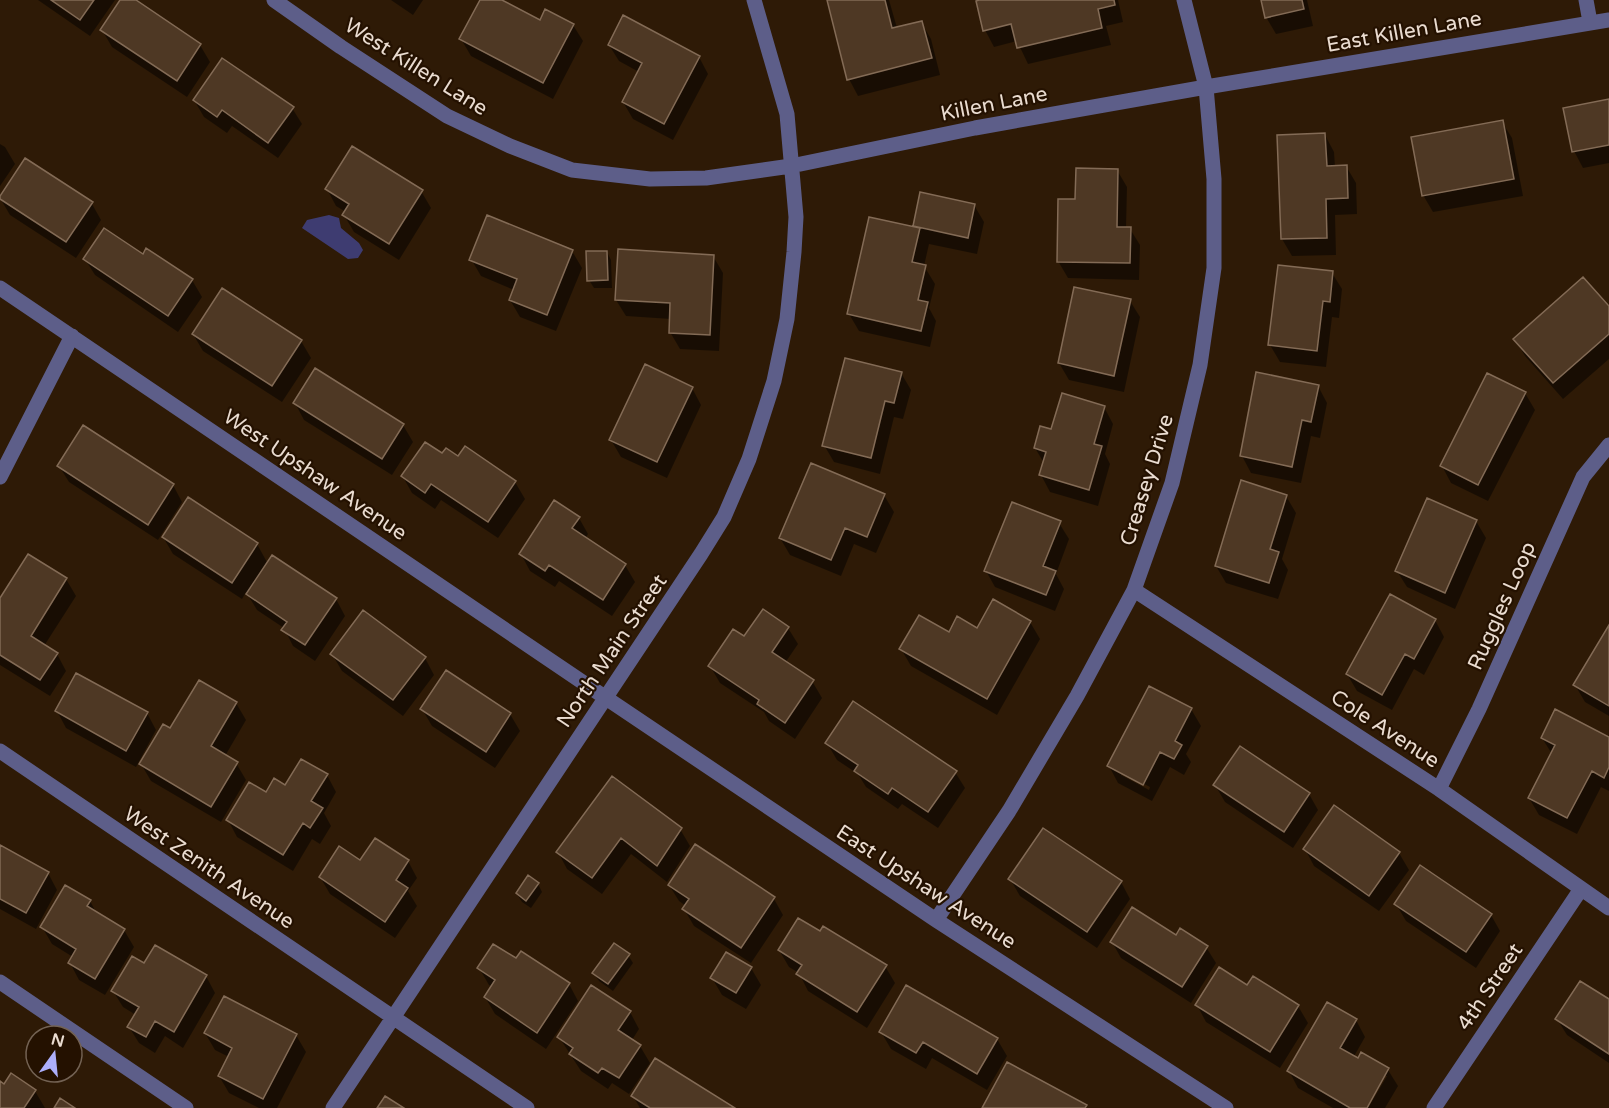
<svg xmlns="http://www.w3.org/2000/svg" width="1609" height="1108" font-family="'Varela Round',sans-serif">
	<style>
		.water { fill: #3e3c71 }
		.shadow { fill: #0007; fill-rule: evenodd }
		.building { fill: #4e3824; stroke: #836b56; stroke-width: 1.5 }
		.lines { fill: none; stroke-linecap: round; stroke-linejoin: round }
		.service { stroke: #5d5e89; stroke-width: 15 }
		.minor { stroke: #5d5e89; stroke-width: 15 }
		.labels { text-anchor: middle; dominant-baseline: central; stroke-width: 4.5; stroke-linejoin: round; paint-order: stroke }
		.street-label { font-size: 21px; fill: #eadcd0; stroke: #241100 }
	</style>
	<rect width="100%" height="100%" fill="#2e1a06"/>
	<path class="water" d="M329 215 339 218 341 228 359 243 363 250 358 258 348 259 302 228 307 220Z"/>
	<path class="shadow" d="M38 0H115L90 36Z
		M122 0H133L200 45 210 62 187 97 112 47 102 30Z
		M391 0H423L413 15Z
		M481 0H499L541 22 573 25 583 41 553 99 471 56 461 39Z
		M828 0H889L897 28 921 22 931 39 940 75 858 96 849 79Z
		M986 0H1118L1123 22 1106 26 1111 45 1028 64 1017 41 994 47 985 30Z
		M1262 0H1307L1313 26 1276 34 1266 17Z
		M609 45 699 57 708 74 673 140 633 119 623 102 639 72 619 61Z
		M194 100 292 108 302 124 278 158 232 126 227 133 204 117Z
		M1609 100V163L1583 168 1574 151Z
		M1502 122 1512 138 1523 196 1433 212 1423 195Z
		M1325 135 1334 152 1335 167 1346 166 1356 183 1357 214 1335 215 1336 255 1292 256 1282 239Z
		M0 144 5 147 15 164 0 186Z
		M1117 170 1127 187 1126 228 1130 229 1140 245 1139 280 1068 278 1058 261 1077 200Z
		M327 189 421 191 431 208 399 260 354 232 344 215 346 212 336 206Z
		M921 194 974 205 984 222 977 254 929 244 924 266 935 284 929 308 936 321 930 347 859 331 849 314 914 228Z
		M0 198 92 204 101 220 76 258 10 215Z
		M572 251 582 268 556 331 520 317 510 300 514 290 481 276 471 259Z
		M607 252 611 260 612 288H594L589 280Z
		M143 256 192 280 202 297 178 332 95 275 85 259Z
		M713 256 723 273 719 351 680 349 670 332 671 319 626 316 616 300Z
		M1332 273 1342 289 1339 318 1332 317 1326 367 1280 362 1270 345Z
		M1130 301 1140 317 1124 392 1069 380 1059 363Z
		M1609 308V359L1563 399 1525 356 1515 339Z
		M193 334 301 341 311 358 282 402 203 351Z
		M901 373 911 390 903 419 894 417 880 474 834 462 824 445Z
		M1318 386 1327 403 1320 438 1311 436 1301 483 1251 473 1242 456Z
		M692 388 701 405 667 478 621 457 611 440Z
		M1525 393 1535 410 1488 501 1451 483 1442 466Z
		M295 403 403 425 413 442 392 475 304 420Z
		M1104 407 1113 424 1105 454 1110 464 1098 506 1050 492 1041 475 1044 463 1035 448 1052 430Z
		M443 455 458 458 515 482 525 499 498 538 441 500 435 509 412 493 403 477Z
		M59 466 173 485 182 502 158 540 69 482Z
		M884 495 894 512 876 553 854 544 841 576 790 555 780 538Z
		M1286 496 1296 513 1282 559 1288 570 1278 599 1226 583 1216 566Z
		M579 518 588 534 585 539 625 565 635 582 612 616 559 581 555 587 530 571 521 554Z
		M1476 521 1486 538 1455 609 1407 587 1397 571Z
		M1059 523 1069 539 1056 574 1064 589 1055 611 995 587 986 571Z
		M163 537 257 544 268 564 336 599 345 616 315 661 293 646 284 628 257 610 246 592 242 599 173 554Z
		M29 556 66 579 76 596 44 646 57 654 66 671 50 696 0 665V601Z
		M1435 620 1444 637 1424 675 1414 669 1392 710 1357 691 1347 674Z
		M1030 622 1040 639 997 715 911 666 901 649 949 634Z
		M788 628 798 644 785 663 812 681 822 698 795 739 769 721 764 712 720 683 710 666 745 638Z
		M1609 628V716L1585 702 1575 685Z
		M332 654 425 658 434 675 403 716 342 671Z
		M236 703 246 720 225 756 236 763 246 780 221 822 151 781 141 764 171 730Z
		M422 709 510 714 520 731 495 768 432 726Z
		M1191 709 1201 726 1186 754 1191 762 1184 775 1170 767 1152 801 1118 783 1109 766ZM1121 772 1150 787 1149 790 1121 775Z
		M57 711 147 713 156 730 136 767 66 728Z
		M1542 738 1609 739V791L1601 787 1577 834 1539 815 1529 798 1552 754Z
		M827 743 955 772 965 788 938 828 902 804 898 809 866 787 858 774 837 760Z
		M327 775 336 792 324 813 331 826 320 844 312 839 293 871 237 837 228 820 266 794Z
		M612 778 680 829 690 846 667 882 631 854 602 894 567 869 558 852Z
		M1215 785 1309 794 1318 810 1293 848 1225 802Z
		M1334 807 1399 853 1409 870 1379 911 1314 866 1305 849Z
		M0 847 48 873 57 890 36 929 0 909Z
		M408 861 417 878 408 891 417 906 395 938 330 894 320 877 361 863Z
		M1010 879 1121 882 1130 899 1097 948 1020 896Z
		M538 884 542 892 531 908 522 902 517 894Z
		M669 885 774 899 783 915 751 963 694 926 684 909 686 906 679 901Z
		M90 901 97 914 124 930 134 947 105 995 79 980 70 963 73 957 52 944 42 927Z
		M1396 904 1491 915 1500 931 1476 968 1406 921Z
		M1177 937 1206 947 1216 963 1191 1003 1121 958 1112 942Z
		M779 950 885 966 895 983 867 1028 808 991 799 973 789 967Z
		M628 955 633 963 613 991 599 981 594 973Z
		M516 960 569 984 578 1001 546 1049 495 1014 485 997 492 987 489 985 479 968Z
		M145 965 206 976 215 993 183 1048 165 1036 155 1053 139 1043 129 1027 136 1015 123 1007 113 991Z
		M751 968 761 985 746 1009 722 995 712 978Z
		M1248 987 1298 1006 1308 1023 1280 1068 1206 1022 1197 1005Z
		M224 998 296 1035 306 1052 277 1108H259L229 1093 219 1076 229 1057 215 1050 205 1033Z
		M1609 1001V1063L1567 1035 1557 1019Z
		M630 1012 639 1029 632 1040 640 1046 650 1063 629 1094 612 1083 608 1089 581 1071 559 1037Z
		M1356 1020 1365 1037 1353 1058 1358 1061 1362 1054 1388 1070 1398 1086 1385 1108H1368L1387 1076H1383L1365 1108H1333L1298 1088 1289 1071Z
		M881 1032 997 1039 1007 1056 987 1090 932 1058 926 1069 891 1049Z
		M0 1083 5 1086 35 1091 45 1108H0Z
		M633 1096 732 1108H640Z"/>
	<path class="building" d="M51 0H94L80 20Z
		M120 0H136L201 44 177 81 100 30Z
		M480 0H502L540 20 545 9 574 24 543 83 459 39Z
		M827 0H885L892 28 922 21 932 58 847 80Z
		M979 0H1114L1115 5 1098 9 1102 28 1017 48 1011 24 983 31 976 1Z
		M1261 0H1302L1304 9 1265 18Z
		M623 15 700 56 664 124 622 102 642 63 608 45Z
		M222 58 294 107 268 143 222 110 217 117 193 100Z
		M1609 99V145L1572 152 1563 108Z
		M1503 120 1514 179 1422 196 1411 137Z
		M1325 133 1327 166 1347 165 1348 198 1326 199 1327 238 1281 239 1277 135Z
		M352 146 423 190 389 244 342 215 349 204 325 189Z
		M25 158 93 202 66 242 0 199V196Z
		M1076 168 1118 169 1117 227H1131L1130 263 1057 262 1058 199H1075Z
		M920 192 975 204 968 238 913 226Z
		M487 215 573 250 547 315 509 300 517 279 469 260Z
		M869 217 920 228 912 262 926 265 918 300 928 302 921 331 847 314Z
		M104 228 143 254 146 248 193 279 168 316 83 259Z
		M618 249 714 255 710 335 669 333 670 303 615 300Z
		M586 251H607L608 280 587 281Z
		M1278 265 1333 271 1330 302 1323 301 1317 351 1268 345Z
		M1583 277 1609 306V334L1553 383 1513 339Z
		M1074 287 1131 299 1114 376 1058 363Z
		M222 288 302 340 272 386 192 334Z
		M845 358 902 372 894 403 885 401 871 458 822 446Z
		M645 364 693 387 657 462 609 440Z
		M315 368 404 424 382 459 293 403Z
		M1256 372 1319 385 1311 422 1302 420 1292 467 1240 456Z
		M1487 373 1526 392 1478 485 1440 466Z
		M1062 393 1105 406 1094 444 1102 446 1089 490 1039 475 1046 452 1034 448 1040 426 1051 429Z
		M83 425 174 484 148 525 57 466Z
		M425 442 442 453 446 448 458 456 465 446 516 481 488 522 431 484 425 493 401 476Z
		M811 463 885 494 867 537 845 528 831 560 779 538Z
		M1241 480 1287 495 1270 549 1279 552 1269 583 1215 566Z
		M188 497 258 543 232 583 162 537Z
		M1427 498 1477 520 1445 593 1395 571Z
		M554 500 580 517 572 528 626 564 603 600 549 565 545 571 519 554Z
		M1012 502 1061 521 1043 566 1056 571 1046 595 984 571Z
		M28 554 67 578 31 636 58 653 40 680 0 655V598Z
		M272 555 337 598 305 645 281 630 287 622 246 594Z
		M1390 594 1436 619 1414 659 1405 654 1382 695 1346 674Z
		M993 599 1031 621 987 699 899 649 919 615 949 632 957 616 977 628Z
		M763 609 789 627 772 652 814 680 785 723 757 704 759 700 708 666 733 629 744 636Z
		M363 610 426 657 393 700 330 654Z
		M1609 625V706L1573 685Z
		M446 670 511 713 486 752 420 709Z
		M76 673 148 712 126 751 55 711Z
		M199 680 237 702 211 746 238 762 211 807 139 764 163 724 170 728Z
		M1149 686 1192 708 1175 741 1182 745 1174 759 1160 752 1143 785 1107 766Z
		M853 701 957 771 928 812 892 788 888 794 854 771 858 765 825 743Z
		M1555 709 1609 737V767L1604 778 1592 771 1567 818 1528 798 1555 745 1541 738Z
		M1240 746 1310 793 1284 832 1213 785Z
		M301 759 328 774 311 801 323 808 310 828 303 823 283 855 226 820 249 782 266 792 274 778 285 785Z
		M612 776 682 828 657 866 621 838 592 878 556 852Z
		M1334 805 1400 852 1369 896 1303 849Z
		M1043 828 1122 881 1087 932 1008 879Z
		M375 838 409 860 396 880 408 888 385 922 319 877 339 846 360 860Z
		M695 844 775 897 741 948 682 909 689 899 668 885Z
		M0 845 49 872 26 913 0 899Z
		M1420 865 1492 914 1466 952 1394 904Z
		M528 875 539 883 526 901 516 893Z
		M65 885 91 900 87 906 125 929 95 979 68 963 76 949 40 927Z
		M1132 907 1176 935 1180 928 1208 946 1182 987 1110 942Z
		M798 918 820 931 823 926 887 965 857 1012 796 974 802 965 778 950Z
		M614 943 630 954 608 984 592 973Z
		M493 944 516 958 521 951 570 983 537 1033 484 997 495 980 477 968Z
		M155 945 207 975 174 1032 155 1021 146 1037 127 1027 139 1007 111 991 132 956 144 963Z
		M726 952 752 967 736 993 710 978Z
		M1219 967 1247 985 1253 976 1299 1005 1270 1052 1195 1005Z
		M1580 981 1609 999V1054L1555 1019Z
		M591 985 631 1011 618 1030 641 1045 619 1078 602 1068 598 1073 569 1054 573 1048 557 1037Z
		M906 985 998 1038 977 1074 923 1042 916 1053 879 1032Z
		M224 996 297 1034 263 1099 218 1076 232 1048 204 1033Z
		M1327 1002 1357 1019 1340 1048 1358 1058 1361 1052 1389 1068 1367 1108H1350L1287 1071Z
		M655 1058 735 1108H650L631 1096Z
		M1007 1062 1087 1105 1085 1108H982Z
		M11 1073 36 1090 24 1108H0V1081L4 1084Z
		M385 1096 404 1108H377Z
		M60 1098 75 1108H54Z"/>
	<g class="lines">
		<path class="service" d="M0 982 186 1108"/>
		<path class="minor" d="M274 0 341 47 447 116 510 146 572 170 650 179 706 178 791 166 975 128 1206 87 1609 20
			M1586 0 1590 22
			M0 288 606 698 936 920 1226 1108
			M0 477 72 336
			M1134 590 1439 789 1609 908
			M0 751 527 1108
			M1439 789 1479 709 1583 477 1609 445
			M936 920 1009 811 1077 696 1134 590 1172 483 1200 365 1214 268V179L1206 87 1184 0
			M333 1108 701 554 724 517 749 459 774 381 787 319 794 252 796 217 787 114 754 0
			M1434 1108 1581 889"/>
	</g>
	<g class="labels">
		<g class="street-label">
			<text transform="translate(1404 32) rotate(-10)">East Killen Lane</text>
			<text transform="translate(416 67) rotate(32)">West Killen Lane</text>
			<text transform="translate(994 104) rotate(-11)">Killen Lane</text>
			<text transform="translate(315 475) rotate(34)">West Upshaw Avenue</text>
			<text transform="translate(1147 480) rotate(-73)">Creasey Drive</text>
			<text transform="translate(1502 606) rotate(-66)">Ruggles Loop</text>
			<text transform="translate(612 651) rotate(-56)">North Main Street</text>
			<text transform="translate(1385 729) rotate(33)">Cole Avenue</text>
			<text transform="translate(209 868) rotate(34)">West Zenith Avenue</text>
			<text transform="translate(926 887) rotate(33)">East Upshaw Avenue</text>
			<text transform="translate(1490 987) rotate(-56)">4th Street</text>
		</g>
	</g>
	<g transform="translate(54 1054) rotate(15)"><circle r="28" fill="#241100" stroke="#736253" stroke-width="1.5"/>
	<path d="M0-4.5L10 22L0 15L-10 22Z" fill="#adaffb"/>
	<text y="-9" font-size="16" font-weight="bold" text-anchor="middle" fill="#eadcd0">N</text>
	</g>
</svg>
